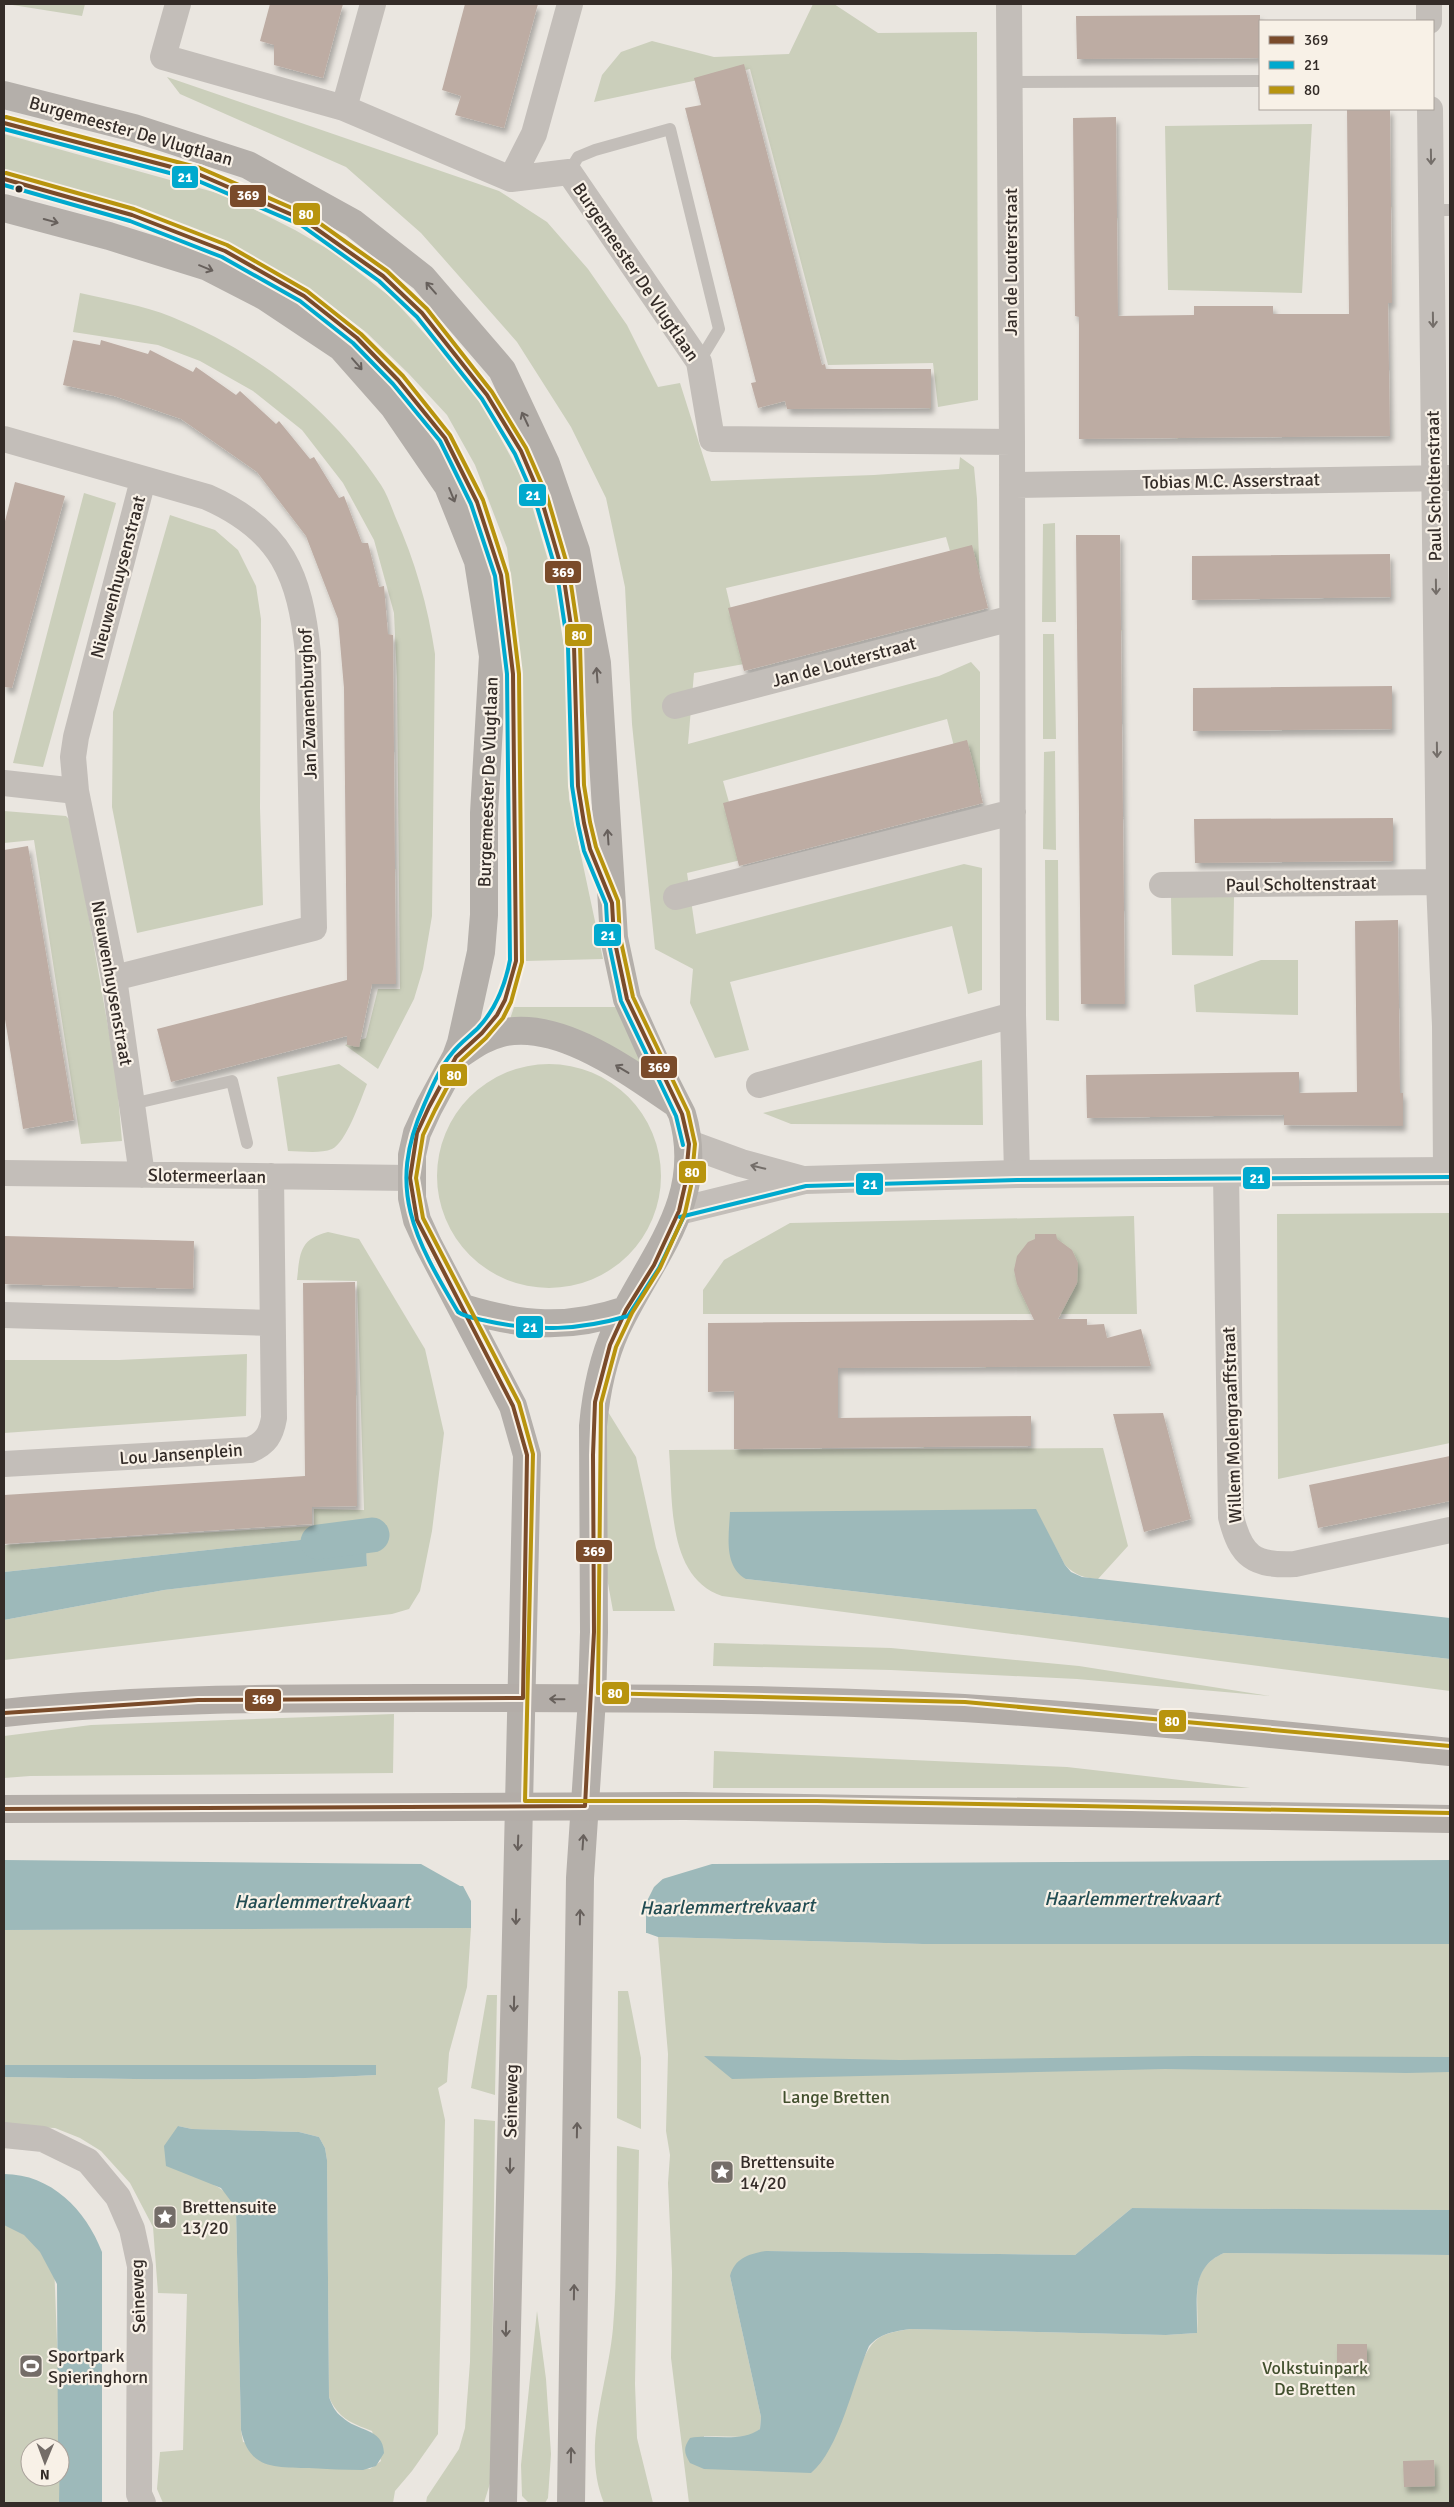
<svg xmlns="http://www.w3.org/2000/svg" width="1454" height="2507" font-family="Signika,sans-serif">
	<style>
		.green { fill: #cbcfbb; fill-rule: evenodd }
		.water { fill: #9db9ba }
		.pier { fill: #eae6e0 }
		.lines { fill: none; stroke-linecap: round; stroke-linejoin: round }
		.canal { stroke: #9db9ba; stroke-width: 35 }
		.building { fill: #bdaca3; filter: url(#shadow) }
		.service { stroke: #c3beb9; stroke-width: 12 }
		.minor { stroke: #c3beb9; stroke-width: 26 }
		.tertiary { stroke: #c3beb9; stroke-width: 28 }
		.secondary { stroke: #b4afaa; stroke-width: 28 }
		.primary { stroke: #b3ada8; stroke-width: 28 }
		.bus-1-casing { stroke: #f8f1e7; stroke-width: 8 }
		.bus-2-casing { stroke: #f8f1e7; stroke-width: 8 }
		.bus-3-casing { stroke: #f8f1e7; stroke-width: 8 }
		.bus-1 { stroke: #7a4b2a; stroke-width: 4 }
		.bus-2 { stroke: #00a9ce; stroke-width: 4 }
		.bus-3 { stroke: #b8940e; stroke-width: 4 }
		.oneway { stroke: #746e69 }
		.oneway2 { stroke: #67605c }
		.oneway3 { stroke: #67605b }
		.bus-dot { fill: #342c28; stroke: #f8f1e7; stroke-width: 2 }
		.labels { text-anchor: middle; dominant-baseline: central; stroke-width: 4.5; stroke-linejoin: round; paint-order: stroke }
		.street-label { font-size: 18px; fill: #342c28; stroke: #f8f1e7 }
		.park-label { font-size: 18px; fill: #42502e; stroke: #f8f1e7 }
		.poi-label { font-size: 18px; fill: #342c28; stroke: #f8f1e7; text-anchor: start }
		.water-label { font-size: 19px; font-style: italic; fill: #214c52; stroke: #f8f1e7 }
		.line-badge { stroke: #f8f1e7; stroke-width: 2 }
		.badge-label { font-size: 14px; text-anchor: middle; font-weight: bold; fill: #fff }
	</style>
	<defs>
		<filter id="shadow"><feDropShadow dx="3" dy="5.5" stdDeviation="2.5" flood-color="#0004"/></filter>
	</defs>
	<rect width="100%" height="100%" fill="#eae6e0"/>
	<path class="green" d="M6 4H85L82 16Z
		M813 4H834L878 33 977 32 978 400 938 407 933 363 828 365 750 69 594 102 602 75 621 52 652 41 714 57 789 54Z
		M167 77 499 191 547 222 588 269 627 325 658 387 680 383 711 481 874 475 959 469 960 457 974 467 977 499 980 591 966 608 946 537 726 588 744 664 694 673 688 744 939 676 971 662 980 672V796L968 801 947 719 723 781 745 859 687 873 696 934 964 864 982 868V990L968 994 952 926 730 982 749 1050 715 1058 690 1003 693 969 655 949 632 724 625 587 606 498 571 427 517 342 421 233 346 167 180 94Z
		M1312 124 1302 293 1168 290 1165 126Z
		M4 134 228 196 295 230 333 252 393 299 473 387 526 485 555 584 564 628 569 799 603 959 526 961 518 635 507 548 475 465 447 415 409 374 367 333 314 292 212 238 138 213 4 175Z
		M80 293C110 300 143 305 172 317 257 352 330 407 381 485 387 494 391 506 395 516 415 561 428 606 435 654L432 916 423 969 414 999 378 1069 345 1045 366 1038 378 989H400L397 680 394 613 374 540 343 483 302 430 253 391 200 361 158 345 73 332Z
		M84 493 116 503 43 767 13 763Z
		M170 515 215 530 238 550 256 586 261 619 260 808 263 905 137 933 112 807 113 712Z
		M1055 523 1056 622H1042L1043 524Z
		M1043 634H1054L1056 739H1043Z
		M1055 751 1056 850 1043 849 1044 752Z
		M4 811 66 816 72 822 116 1072 122 1141 81 1144 34 840 4 843Z
		M1045 860H1058L1059 1021 1046 1020Z
		M1171 897H1234L1233 956 1172 955Z
		M1261 960H1298V1015L1196 1012 1194 985Z
		M514 1007H618L641 1060 638 1065 510 1019Z
		M982 1060 983 1125 791 1124 763 1113Z
		M339 1064 367 1084C361 1099 346 1143 332 1149 320 1154 301 1151 288 1151L277 1077Z
		M437 1176a112 112 0 1 1 224 0a112 112 0 1 1-224 0Z
		M1450 1213V1443L1278 1479 1277 1214Z
		M1134 1216 1137 1314H703V1290L724 1260 790 1223Z
		M328 1232 359 1239 425 1349 444 1433 432 1531 420 1591 409 1609 392 1614 4 1660V1620L164 1590 367 1565 364 1533 4 1572V1545L314 1526V1509L364 1510 357 1281 297 1280C300 1254 299 1239 328 1232Z
		M247 1354 246 1416 4 1433V1360H119Z
		M605 1407 636 1457 656 1548 675 1611H613L607 1578Z
		M1103 1448 1128 1546 1098 1579C1084 1578 1075 1575 1065 1565L1035 1509 746 1579 1450 1659V1691L722 1596C666 1577 673 1498 669 1450Z
		M714 1643 891 1648 1079 1666 1270 1696 1077 1679 891 1670 713 1666Z
		M394 1714 393 1773 30 1776 4 1778V1736L91 1725Z
		M714 1751 1067 1767 1250 1788H713Z
		M471 1928 467 1987 449 2053 447 2082 438 2088 445 2120 438 2434 412 2471 395 2491 393 2503H163L157 2489 160 2452 183 2450 187 2294 158 2293 153 2227 130 2183 101 2151 80 2138 55 2128 4 2126V2077C128 2079 252 2082 376 2075V2065H4V1930ZM178 2126 192 2129 299 2132 319 2137 325 2148 327 2160 329 2397C338 2418 351 2423 372 2431L381 2461 370 2469 243 2442 241 2430 236 2208C230 2197 225 2190 214 2185Z
		M658 1937 923 1944H1450V2210L1132 2208 1075 2255 766 2251 730 2276 761 2417 760 2429 749 2437 704 2436 705 2469 859 2369C872 2339 876 2334 910 2329L1166 2335 1197 2333C1200 2299 1187 2269 1224 2253L1450 2255V2503H689L671 2358 672 2272 668 2183 670 2155 666 2131 668 2054Z
		M618 1991H628L641 2058V2129L617 2118Z
		M487 1995H497L495 2095 471 2088Z
		M474 2119 495 2121 491 2480 484 2503H426L427 2497 459 2449 465 2428 470 2362Z
		M617 2146 639 2150 635 2384 637 2438 653 2503H604C581 2448 608 2385 613 2328 618 2268 616 2207 617 2146Z
		M4 2202 53 2235 63 2503H4ZM30 2447H60V2477H30Z
		M537 2311 546 2379 551 2454 548 2498 545 2503H529L522 2496 521 2465Z"/>
	<path class="water" d="M1036 1509 1065 1565 1071 1572 1082 1577 1450 1618V1659L746 1579C723 1566 729 1535 730 1512Z
		M365 1533 367 1566 164 1590 4 1620V1572Z
		M4 1860 421 1864 460 1886 636 1887 712 1864 1450 1860V1944H923L658 1937 647 1933 471 1928 4 1930Z
		M704 2056 900 2060 1193 2056 1450 2057V2072L1407 2073 1165 2069 732 2079Z
		M4 2065H376V2075C252 2082 128 2079 4 2077Z
		M178 2126 192 2129 299 2132 319 2137 325 2148 327 2160 329 2397C332 2405 335 2412 342 2417 357 2432 383 2427 384 2453L376 2466 363 2470C345 2470 327 2469 309 2468 276 2467 249 2470 241 2430L236 2208 221 2188 166 2166 164 2146Z
		M4 2174C51 2174 86 2210 102 2252V2503H59L60 2447H58L57 2284 40 2252 24 2235 4 2225Z
		M1132 2208 1450 2210V2255L1224 2253C1189 2268 1198 2300 1197 2333L1166 2335 910 2329C892 2332 881 2333 869 2346 853 2382 840 2449 811 2473L704 2469 690 2463C684 2453 683 2448 690 2438 713 2434 741 2443 760 2429L761 2417 730 2276C735 2258 749 2254 766 2251L1075 2255Z"/>
	<path class="pier" d="M663 1876H666L654 1887 646 1903V1935L471 1931V1901L462 1884 635 1885Z"/>
	<g class="lines">
		<path class="canal" d="M318 1542 372 1535"/>
	</g>
	<path class="building" d="M270 4H343L323 78 274 65V45L260 41Z
		M465 4H538L504 128 455 115 461 96 442 90Z
		M1260 15V58L1077 59 1076 16Z
		M744 64 822 365 825 364 826 369H931V408L787 409 785 401 758 408 751 383 756 382 685 108 701 105 694 78Z
		M1347 109H1390L1392 303H1388L1390 436 1079 439V317L1075 316 1073 118 1116 117 1118 316 1194 315V306H1273V314H1349Z
		M73 340 100 345 101 340 148 354 150 350 193 372 196 367 236 395 240 391 276 424 279 421 310 459 314 457 339 498 344 496 362 543H368L379 587 384 586 388 634 393 635 396 984H372L359 1047 347 1045V1036L171 1082 157 1029 347 980 344 688 338 619 306 536 257 472 181 419 114 396 63 385Z
		M15 482 65 496 12 688 4 687V525Z
		M1076 535H1120L1125 1004H1081Z
		M972 545 988 608 744 671 728 608Z
		M1390 554 1391 597 1192 600V556Z
		M1392 686V729L1193 731V688Z
		M967 740 983 803 739 866 723 803Z
		M1393 818V861L1195 863 1194 819Z
		M28 846 74 1120 23 1129 4 1013V850Z
		M1398 920 1400 1093H1403V1126L1284 1125V1115L1087 1118 1086 1075 1299 1072V1093L1357 1092 1355 921Z
		M1035 1234H1056L1057 1239 1072 1250 1078 1263 1077 1283 1058 1319H1087V1325L1104 1324 1107 1338 1141 1329 1151 1366 838 1368V1418L1031 1416V1446L734 1449V1391L708 1392V1323L1034 1320 1017 1284 1014 1270 1017 1256 1028 1242 1035 1239Z
		M4 1236 194 1241 193 1289 4 1284Z
		M355 1282 357 1506 312 1507V1524L4 1544V1495L305 1476 303 1283Z
		M1163 1413 1191 1519 1144 1532 1113 1414Z
		M1450 1456V1501L1318 1528 1309 1485Z
		M1337 2344H1367V2374H1337Z
		M1434 2460 1435 2486 1404 2487 1403 2461Z"/>
	<g class="lines">
		<path class="service" d="M1010 82 1260 81
			M4 123C42 133 80 144 118 154 144 161 172 165 197 173 212 178 227 186 242 193 263 202 287 209 306 221 433 300 531 426 563 574 585 676 562 780 602 878
			M569 172 578 157 595 150 670 129 719 329 699 362
			M4 179 132 215 225 251 304 296 357 338 398 380 445 438 477 502 501 575 513 674 516 961C511 989 502 1013 481 1034
			M1431 210H1450
			M132 1104 232 1081 247 1143"/>
		<path class="minor" d="M178 4 163 57 344 108 511 179 569 172 699 362 712 439 1012 442
			M1009 4 1012 442 1013 1015 1017 1174
			M1429 4V21
			M344 108 373 4
			M1430 109 1439 882 1445 1026 1446 1171
			M511 179 534 134 570 4
			M4 439 207 497C282 530 300 575 308 653L314 928 114 978
			M1012 485 1450 478
			M675 706 1012 618
			M4 783 76 791
			M1162 885 1439 882
			M676 897 1013 812
			M759 1085 1013 1015
			M4 1173 410 1178
			M1226 1173 1231 1517C1241 1557 1254 1566 1295 1564L1450 1530
			M142 1175 114 978 76 791 73 757 76 737 143 480
			M4 1315 272 1323
			M4 1464 250 1450C266 1443 271 1435 274 1418L271 1176
			M4 2135 43 2139 88 2161 118 2197 132 2229 140 2266 139 2494 143 2503"/>
		<path class="tertiary" d="M689 1144 741 1163 803 1180
			M679 1211 805 1180 1017 1174 1450 1171"/>
		<path class="secondary" d="M4 95 134 128 248 165 353 223 423 278 502 370 546 464 576 551 597 663 614 938 627 999 654 1059 682 1114C708 1201 649 1258 616 1330 602 1361 596 1393 593 1426L594 1632 592 1699 580 1878 571 2503
			M4 208 109 236 208 267 266 297 341 347 394 407 448 486 478 561 493 656 484 813V915L481 952 461 1043 456 1057 429 1107 417 1133 412 1155V1198L417 1220 428 1244 513 1406 527 1455 503 2503
			M456 1057C470 1048 484 1037 501 1033 559 1019 629 1072 675 1103
			M463 1308C522 1326 567 1330 626 1310"/>
		<path class="primary" d="M4 1713C153 1697 305 1698 455 1698 624 1698 795 1698 964 1708 1126 1718 1289 1736 1450 1752
			M4 1809 685 1806 1450 1819"/>
		<g class="bus-1-casing">
			<path id="bus-1" d="M4 123 198 174 304 220 383 276 422 313 487 395 521 451 541 498 563 573 574 646 578 786 584 823 590 849 612 903 614 938 627 999 682 1114 689 1144 685 1185 679 1211 654 1265 626 1310 610 1345 595 1402 593 1455 594 1632 585 1806
				M4 179 132 215 225 251 304 296 357 338 398 380 445 438 477 502 501 575 513 674 516 961 505 1000 497 1015 482 1033 456 1057 429 1107 417 1133 410 1178 417 1220 513 1406 527 1455 523 1698
				M4 1713 198 1700 523 1698
				M4 1809 585 1806"/>
		</g>
		<g class="bus-2-casing">
			<path id="bus-2" d="M4 129 196 180 301 225 379 281 417 317 482 399 515 454 535 500 557 574 568 647 572 786 578 824 584 851 606 904 608 939 621 1001 676 1116 683 1145
				M4 185 130 221 222 257 300 301 353 343 393 384 440 441 471 504 495 576 507 674 510 960C505 986 496 1009 478 1028 470 1036 460 1043 453 1052 440 1067 432 1087 424 1105 386 1189 415 1239 458 1312 465 1317 478 1319 487 1321 536 1332 580 1330 628 1316L659 1268 685 1214
				M680 1217 806 1186 1017 1180 1450 1177"/>
		</g>
		<g class="bus-3-casing">
			<path id="bus-3" d="M6 117 200 168 308 215 387 271 427 309 492 392 526 448 547 496 569 571 580 645 584 785 590 822 596 847 618 901 620 937 633 997 688 1112 695 1144 691 1186 685 1213 660 1268 632 1313 616 1347 601 1403 598 1693 965 1702 1450 1746
				M6 173 134 209 227 245 307 291 361 334 403 376 450 435 483 500 507 574 519 674 522 962 511 1002 503 1018 486 1038 461 1061 435 1110 423 1135 416 1178 423 1218 519 1403 533 1454 525 1801H817L1450 1813"/>
		</g>
		<use href="#bus-1" class="bus-1"/>
		<use href="#bus-2" class="bus-2"/>
		<use href="#bus-3" class="bus-3"/>
	</g>
	<defs><path id="oneway-shaft" d="M-6 0H5M1.5-3L5.5 0L1.5 3" fill="none" stroke-width="1.6" stroke-linecap="round" stroke-linejoin="round" transform="scale(1.25)"/></defs>
	<g class="oneway">
		<use href="#oneway-shaft" transform="translate(1431 157) rotate(89)"/>
		<use href="#oneway-shaft" transform="translate(1433 320) rotate(89)"/>
		<use href="#oneway-shaft" transform="translate(1436 587) rotate(89)"/>
		<use href="#oneway-shaft" transform="translate(1437 750) rotate(89)"/>
		<use href="#oneway-shaft" transform="translate(758 1167) rotate(-166)"/>
	</g>
	<g class="oneway2">
		<use href="#oneway-shaft" transform="translate(51 221) rotate(15)"/>
		<use href="#oneway-shaft" transform="translate(206 268) rotate(22)"/>
		<use href="#oneway-shaft" transform="translate(431 288) rotate(-131)"/>
		<use href="#oneway-shaft" transform="translate(357 364) rotate(49)"/>
		<use href="#oneway-shaft" transform="translate(525 419) rotate(-115)"/>
		<use href="#oneway-shaft" transform="translate(452 495) rotate(68)"/>
		<use href="#oneway-shaft" transform="translate(597 675) rotate(-94)"/>
		<use href="#oneway-shaft" transform="translate(608 837) rotate(-94)"/>
		<use href="#oneway-shaft" transform="translate(622 1069) rotate(-149)"/>
		<use href="#oneway-shaft" transform="translate(583 1842) rotate(-86)"/>
		<use href="#oneway-shaft" transform="translate(518 1843) rotate(92)"/>
		<use href="#oneway-shaft" transform="translate(516 1917) rotate(91)"/>
		<use href="#oneway-shaft" transform="translate(580 1917) rotate(-89)"/>
		<use href="#oneway-shaft" transform="translate(514 2004) rotate(91)"/>
		<use href="#oneway-shaft" transform="translate(577 2130) rotate(-89)"/>
		<use href="#oneway-shaft" transform="translate(510 2166) rotate(91)"/>
		<use href="#oneway-shaft" transform="translate(574 2292) rotate(-89)"/>
		<use href="#oneway-shaft" transform="translate(506 2329) rotate(91)"/>
		<use href="#oneway-shaft" transform="translate(571 2455) rotate(-89)"/>
	</g>
	<use class="oneway3" href="#oneway-shaft" transform="translate(557 1699) rotate(-179)"/>
	<defs>
		<g id="sight-square" transform="scale(1.25)"><rect x="-9" y="-9" width="18" height="18" rx="4" fill="#746d68" stroke="#f8f1e7"/><path d="M0-6L1.8-2.2L6-1.7L2.9 1.2L3.7 5.4L0 3.3L-3.7 5.4L-2.9 1.2L-6-1.7L-1.8-2.2Z" fill="#fff"/></g>
		<g id="stadium-square" transform="scale(1.25)"><rect x="-9" y="-9" width="18" height="18" rx="4" fill="#746d68" stroke="#f8f1e7"/><path d="M0-5a6.5 5 0 1 0 0 10a6.5 5 0 1 0 0-10ZM-3.5-1.8h7v3.6h-7Z" fill="#fff"/></g>
	</defs>
	<g fill-rule="evenodd">
		<use href="#sight-square" x="722" y="2172"/>
		<use href="#sight-square" x="165" y="2217"/>
		<use href="#stadium-square" x="31" y="2366"/>
	</g>
	<circle class="bus-dot" cx="19" cy="189" r="4.5"/>
	<g class="labels">
		<g class="street-label">
			<text transform="translate(131 131) rotate(16)">Burgemeester De Vlugtlaan</text>
			<text transform="translate(1011 262) rotate(-90)">Jan de Louterstraat</text>
			<text transform="translate(636 272) rotate(56)">Burgemeester De Vlugtlaan</text>
			<text transform="translate(1231 481) rotate(-1)">Tobias M.C. Asserstraat</text>
			<text transform="translate(1434 486) rotate(-91)">Paul Scholtenstraat</text>
			<text transform="translate(118 577) rotate(-75)">Nieuwenhuysenstraat</text>
			<text transform="translate(844 662) rotate(-15)">Jan de Louterstraat</text>
			<text transform="translate(308 704) rotate(-92)">Jan Zwanenburghof</text>
			<text transform="translate(488 782) rotate(-88)">Burgemeester De Vlugtlaan</text>
			<text transform="translate(1301 884) rotate(-1)">Paul Scholtenstraat</text>
			<text transform="translate(112 983) rotate(80)">Nieuwenhuysenstraat</text>
			<text transform="translate(207 1176) rotate(1)">Slotermeerlaan</text>
			<text transform="translate(1232 1425) rotate(-92)">Willem Molengraaffstraat</text>
			<text transform="translate(181 1454) rotate(-4)">Lou Jansenplein</text>
			<text transform="translate(511 2101) rotate(-89)">Seineweg</text>
			<text transform="translate(138 2296) rotate(-92)">Seineweg</text>
		</g>
		<g class="park-label">
			<text x="836" y="2097">Lange Bretten</text>
			<text x="1315" y="2368">Volkstuinpark<tspan x="1315" dy="21">De Bretten</tspan></text>
		</g>
		<g class="poi-label">
			<text x="740" y="2162">Brettensuite<tspan x="740" dy="21">14/20</tspan></text>
			<text x="182" y="2207">Brettensuite<tspan x="182" dy="21">13/20</tspan></text>
			<text x="48" y="2356">Sportpark<tspan x="48" dy="21">Spieringhorn</tspan></text>
		</g>
		<g class="water-label">
			<text x="1132" y="1899">Haarlemmertrekvaart</text>
			<text x="322" y="1902">Haarlemmertrekvaart</text>
			<text transform="translate(727 1907) rotate(-1)">Haarlemmertrekvaart</text>
		</g>
	</g>
	<g class="line-badge">
		<rect x="171" y="165" width="28" height="24" rx="5" fill="#00a9ce"/>
		<rect x="229" y="184" width="38" height="24" rx="5" fill="#7a4b2a"/>
		<rect x="292" y="202" width="29" height="24" rx="5" fill="#b8940e"/>
		<rect x="518" y="483" width="29" height="24" rx="5" fill="#00a9ce"/>
		<rect x="544" y="560" width="38" height="24" rx="5" fill="#7a4b2a"/>
		<rect x="564" y="623" width="29" height="24" rx="5" fill="#b8940e"/>
		<rect x="593" y="923" width="29" height="24" rx="5" fill="#00a9ce"/>
		<rect x="640" y="1055" width="38" height="24" rx="5" fill="#7a4b2a"/>
		<rect x="439" y="1063" width="29" height="24" rx="5" fill="#b8940e"/>
		<rect x="678" y="1160" width="29" height="24" rx="5" fill="#b8940e"/>
		<rect x="1242" y="1166" width="29" height="24" rx="5" fill="#00a9ce"/>
		<rect x="855" y="1172" width="29" height="24" rx="5" fill="#00a9ce"/>
		<rect x="515" y="1315" width="29" height="24" rx="5" fill="#00a9ce"/>
		<rect x="575" y="1539" width="38" height="24" rx="5" fill="#7a4b2a"/>
		<rect x="601" y="1681" width="29" height="24" rx="5" fill="#b8940e"/>
		<rect x="244" y="1688" width="38" height="24" rx="5" fill="#7a4b2a"/>
		<rect x="1158" y="1709" width="29" height="24" rx="5" fill="#b8940e"/>
	</g>
	<g class="badge-label">
		<text x="185" y="182">21</text>
		<text x="248" y="200">369</text>
		<text x="306" y="219">80</text>
		<text x="533" y="500">21</text>
		<text x="563" y="577">369</text>
		<text x="579" y="640">80</text>
		<text x="608" y="940">21</text>
		<text x="659" y="1072">369</text>
		<text x="454" y="1080">80</text>
		<text x="692" y="1177">80</text>
		<text x="1257" y="1183">21</text>
		<text x="870" y="1189">21</text>
		<text x="530" y="1332">21</text>
		<text x="594" y="1556">369</text>
		<text x="615" y="1698">80</text>
		<text x="263" y="1704">369</text>
		<text x="1172" y="1726">80</text>
	</g>
	<rect width="1454" height="2507" fill="none" stroke="#342c28" stroke-width="10"/>
	<rect x="1259" y="20" width="175" height="90" fill="#f8f1e7" stroke="#aaa29b"/>
	<rect x="1269" y="36" width="25" height="8" fill="#7a4b2a" stroke="#aaa29b"/>
	<text x="1304" y="45" font-size="15" fill="#342c28">369</text>
	<rect x="1269" y="61" width="25" height="8" fill="#00a9ce" stroke="#aaa29b"/>
	<text x="1304" y="70" font-size="15" fill="#342c28">21</text>
	<rect x="1269" y="86" width="25" height="8" fill="#b8940e" stroke="#aaa29b"/>
	<text x="1304" y="95" font-size="15" fill="#342c28">80</text>
	<g transform="translate(45 2462) rotate(181)"><circle r="24" fill="#f8f1e7" stroke="#aaa29b"/>
	<path d="M0-4L9 19L0 12L-9 19Z" fill="#746d68"/>
	<text y="-8" font-size="14" font-weight="bold" text-anchor="middle" fill="#342c28">N</text>
	</g>
</svg>
